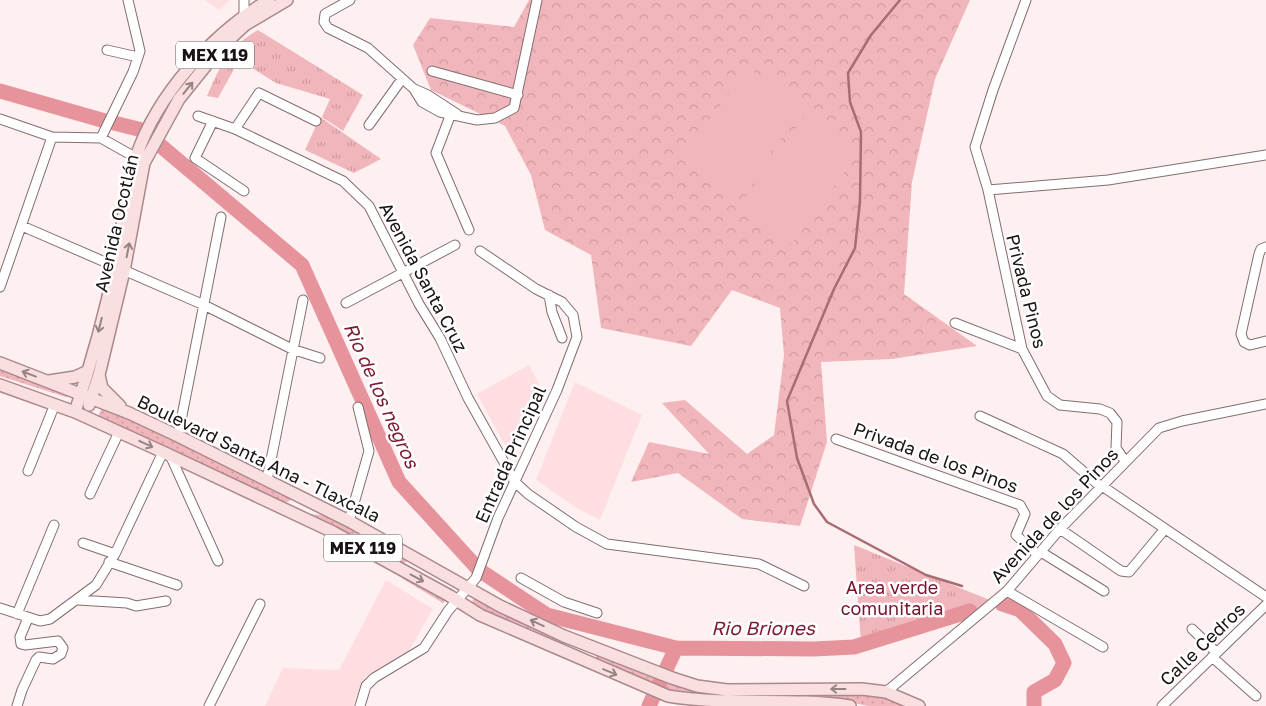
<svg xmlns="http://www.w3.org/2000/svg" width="1266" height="706" font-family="'Golos Text',sans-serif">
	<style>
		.built { fill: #ffdee1 }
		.grass { fill: url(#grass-dots) }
		.forest { fill: url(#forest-crowns) }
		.park { fill: url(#park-tufts) }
		.pitch { fill: #f1b6bb }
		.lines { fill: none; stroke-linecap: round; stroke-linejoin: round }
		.stream { stroke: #aa6c73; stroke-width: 2.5 }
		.river { stroke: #e7939c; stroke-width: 15 }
		.minor-casing { stroke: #826e6f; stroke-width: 11 }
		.major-casing { stroke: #aa898c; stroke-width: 14 }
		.minor { stroke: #fff; stroke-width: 9 }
		.major { stroke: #fadfe1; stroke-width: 11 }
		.oneway { stroke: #958384 }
		.labels { text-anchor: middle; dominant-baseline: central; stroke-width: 5; stroke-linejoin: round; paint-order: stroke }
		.shield { fill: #fff; stroke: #5f595a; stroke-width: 1 }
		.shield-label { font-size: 16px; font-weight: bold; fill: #1a1213 }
		.street-label { font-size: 18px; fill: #1a1213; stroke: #fff }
		.park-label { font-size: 18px; fill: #76142c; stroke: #fff }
		.water-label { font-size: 19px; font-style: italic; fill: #7c1c31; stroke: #fff }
	</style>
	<defs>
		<pattern id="grass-dots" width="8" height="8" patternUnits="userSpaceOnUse" patternTransform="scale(1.25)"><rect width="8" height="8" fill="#f1b6bb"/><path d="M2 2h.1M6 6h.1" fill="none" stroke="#ce9ba0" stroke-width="1.8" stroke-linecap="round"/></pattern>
		<pattern id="forest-crowns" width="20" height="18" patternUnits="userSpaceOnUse" patternTransform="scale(1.25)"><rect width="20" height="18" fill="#f1b6bb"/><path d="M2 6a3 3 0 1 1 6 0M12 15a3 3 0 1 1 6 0" fill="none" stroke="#ce9ba0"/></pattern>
		<pattern id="park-tufts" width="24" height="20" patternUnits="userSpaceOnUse" patternTransform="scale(1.25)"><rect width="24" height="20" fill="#f1b6bb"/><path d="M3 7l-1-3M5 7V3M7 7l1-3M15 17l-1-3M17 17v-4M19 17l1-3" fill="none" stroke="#ce9ba0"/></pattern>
	</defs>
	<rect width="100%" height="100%" fill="#fef0f1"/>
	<path class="built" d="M205 0H230L219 10Z
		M529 365 542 390 515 449 509 452 477 394Z
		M575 382 642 415 600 520 578 509 536 480Z
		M386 580 433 609 409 651 365 677 353 706H265L283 668 339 670Z"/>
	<path class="grass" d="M0 368 72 396 66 397 0 376Z
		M102 408 125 418 295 498 283 504 174 450 97 418Z
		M310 514 329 516 411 559 404 563Z
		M396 569 447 597 443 603 403 579Z
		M474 597 500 613 556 639 558 640 557 644 499 619 472 603Z
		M599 650 686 684 831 691 886 698 905 706H868L854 703H699L593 664Z"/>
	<path class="forest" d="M529 0H970L935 79 912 182 904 294 977 346 892 359 821 362 827 442 800 526 742 519 678 473 631 482 649 442 709 454 662 403 685 400 747 454 774 435 784 355 780 308 732 290 691 346 601 328 591 255 545 230 531 175 505 126 431 90 413 45 430 18 514 27Z"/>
	<path class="park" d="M258 30 363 95 343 131 322 117 330 99 276 83 239 60 218 98 207 96C220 66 229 46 258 30Z
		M320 117 381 159 354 173 305 150Z
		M854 545 992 601 987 606 861 643Z"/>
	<path class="pitch" d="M749 68 808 105 736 195 680 158Z
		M811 107 854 159 792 244 738 207Z"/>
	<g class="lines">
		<path class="stream" d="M900 0 871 35 848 73 850 102 861 132 860 201 855 248 834 289 787 401 797 458 814 504 827 522 926 575 962 586"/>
		<path class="river" d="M0 91 105 121
			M114 123 142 130 302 265 399 482 479 570 547 615 676 648
			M1002 604 1020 610 1055 644 1064 663 1055 680 1034 692V706
			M649 706 676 648 814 649 854 647 970 611"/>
		<g class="minor-casing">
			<path id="minor" d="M244 0V14
				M350 0 325 14 324 22 328 28 368 48 414 89 422 102 440 112 477 120 495 118 514 108 537 0
				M1026 0 993 90 975 147 988 190 1022 349 1047 396 1060 405 1100 409 1110 413 1117 422 1116 448 1125 461
				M107 50 138 57
				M432 71 518 95
				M414 89 428 95 457 114
				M452 111 436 153 469 230
				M198 116 235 129 343 181 369 206 419 304 440 338 468 398 515 482 528 494 576 527 607 544 759 564 804 586
				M0 119 52 137 101 138 140 160
				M213 121 195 158 244 191
				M369 125 402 79
				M235 129 259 93 316 121
				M101 138 133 72 140 51 128 0
				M988 190 1108 180 1266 155
				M22 226 204 305 292 349 320 358
				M1266 247 1261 249 1259 254 1241 334 1244 342 1250 345 1266 341
				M0 287 52 137
				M549 295 552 312 562 338
				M346 303 455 245
				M955 323 1022 349
				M980 416 1063 454 1101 487
				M178 436 221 217
				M836 439 1020 505 1025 514 1016 535 1038 555
				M170 455 218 561
				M28 471 55 404
				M267 480 303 300
				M1102 486 1266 597
				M90 494 119 432
				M349 521 369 451 358 407
				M1060 529 1121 571 1129 572 1164 530
				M83 543 115 554
				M1041 552 1104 591
				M109 562 177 585
				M521 578 564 602 597 613
				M1007 591 1103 647
				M78 600 127 603 136 606 166 601
				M0 608 40 621 50 619 96 585 115 554 163 452
				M17 614 54 525
				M1192 629 1216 652
				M1212 657 1256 696
				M886 692 1007 591 1060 529 1159 428 1182 421 1266 404
				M17 706 22 690 36 660 39 657 53 659 61 654 63 648 58 641 25 645 21 644 20 637 28 618
				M209 706 260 604
				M360 706 366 686 374 678 424 648 448 611 476 578 498 518 557 390 577 337 573 315 562 302 536 289 480 251
				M1162 706 1266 605"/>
		</g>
		<g class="major-casing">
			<path id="major" d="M0 363 129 413 178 436 349 521 500 606 564 636 672 678 697 686 727 690 862 689 886 692 919 706
				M99 375 102 388 120 406
				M49 381 75 377 88 371
				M0 385 75 412 163 452 333 532 450 596 480 615 668 696C727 706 789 697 850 706
				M89 405 99 375 124 271 144 163 179 99 220 48 245 25 287 0
				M75 412C91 364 105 314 115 265 123 229 125 191 136 157 157 94 213 33 269 0"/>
		</g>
		<use href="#minor" class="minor"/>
		<use href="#major" class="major"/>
	</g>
	<defs><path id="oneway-shaft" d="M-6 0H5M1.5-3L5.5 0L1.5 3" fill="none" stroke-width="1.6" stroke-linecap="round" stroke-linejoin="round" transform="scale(1.25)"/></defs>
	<g class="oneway">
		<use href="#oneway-shaft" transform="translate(188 88) rotate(-51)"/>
		<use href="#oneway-shaft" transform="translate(128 250) rotate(-79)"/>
		<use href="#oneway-shaft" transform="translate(100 325) rotate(104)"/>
		<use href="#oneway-shaft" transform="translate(29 374) rotate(-159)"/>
		<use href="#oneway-shaft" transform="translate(146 444) rotate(25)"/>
		<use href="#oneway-shaft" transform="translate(417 578) rotate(28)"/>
		<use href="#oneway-shaft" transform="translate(537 623) rotate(-155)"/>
		<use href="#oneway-shaft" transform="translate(610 672) rotate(23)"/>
		<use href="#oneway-shaft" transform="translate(838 689) rotate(-180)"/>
	</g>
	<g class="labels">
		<g class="shield">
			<rect x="176" y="41.5" width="78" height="27" rx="4"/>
			<rect x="324" y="534.5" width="78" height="27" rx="4"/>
		</g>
		<g class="shield-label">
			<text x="215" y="55">MEX 119</text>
			<text x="363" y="548">MEX 119</text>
		</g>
		<g class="street-label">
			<text transform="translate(116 223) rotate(-77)">Avenida Ocotlán</text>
			<text transform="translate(424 277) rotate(62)">Avenida Santa Cruz</text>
			<text transform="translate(1027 291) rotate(76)">Privada Pinos</text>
			<text transform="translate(510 454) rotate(-66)">Entrada Principal</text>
			<text transform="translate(936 457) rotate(20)">Privada de los Pinos</text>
			<text transform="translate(259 458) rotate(26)">Boulevard Santa Ana - Tlaxcala</text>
			<text transform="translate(1054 515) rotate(-47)">Avenida de los Pinos</text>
			<text transform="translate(1202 644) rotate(-44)">Calle Cedros</text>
		</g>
		<g class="park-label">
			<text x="892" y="587">Area verde<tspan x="892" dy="21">comunitaria</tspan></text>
		</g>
		<g class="water-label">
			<text transform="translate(382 395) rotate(66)">Rio de los negros</text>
			<text x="763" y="627">Rio Briones</text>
		</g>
	</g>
</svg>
